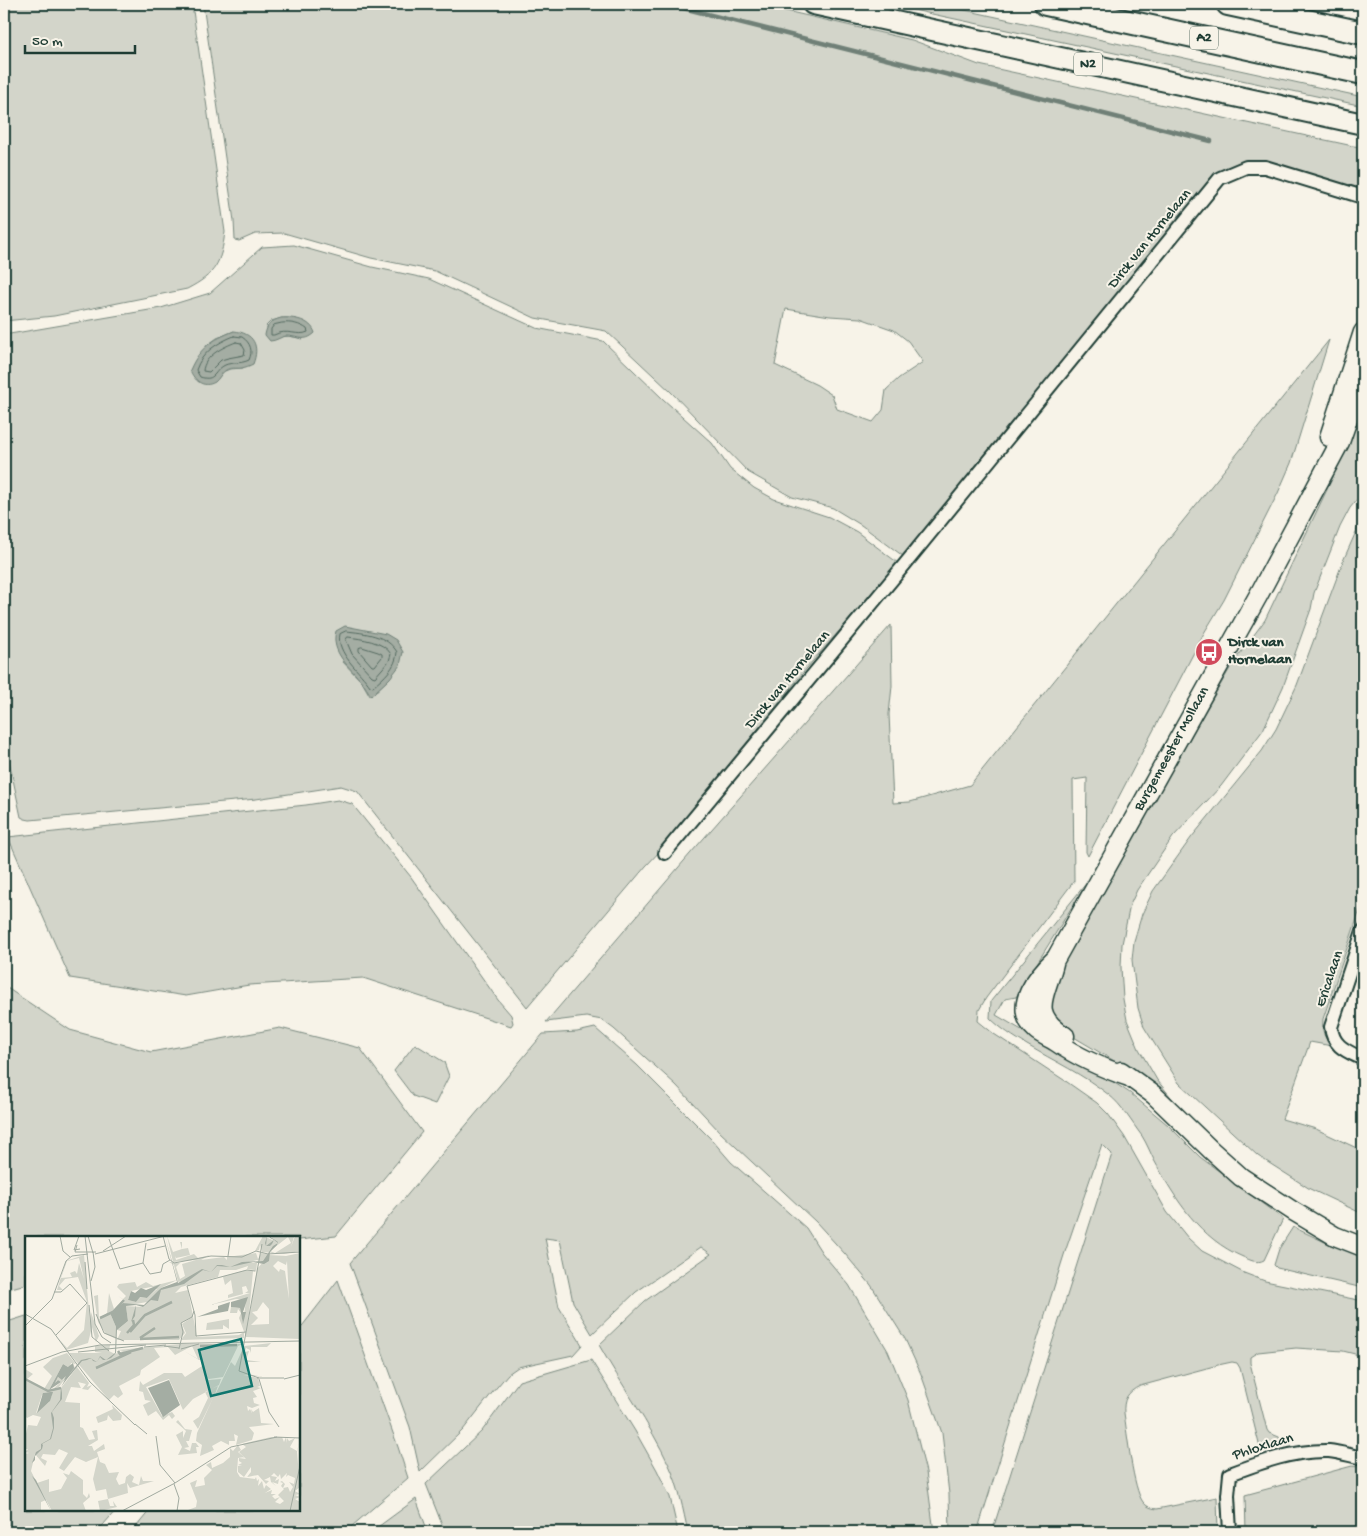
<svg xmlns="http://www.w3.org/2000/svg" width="1367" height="1536" font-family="'Gochi Hand',sans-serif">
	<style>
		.green { fill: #d3d5ca; stroke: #79897f; fill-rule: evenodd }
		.water { fill: #a4ada3; stroke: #6f8077 }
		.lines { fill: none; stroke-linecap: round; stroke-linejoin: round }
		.shore { stroke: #546a60; stroke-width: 1 }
		.stream { stroke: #6f8077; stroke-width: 4.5 }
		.minor-casing { stroke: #1f3d34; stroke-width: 16 }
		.secondary-casing { stroke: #1f3d34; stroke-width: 21 }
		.trunk-casing { stroke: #1f3d34; stroke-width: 24 }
		.motorway-casing { stroke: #1f3d34; stroke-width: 26 }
		.minor { stroke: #f7f3e8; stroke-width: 12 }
		.secondary { stroke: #f7f3e8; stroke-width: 18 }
		.trunk { stroke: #f7f3e8; stroke-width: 20 }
		.motorway { stroke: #f7f3e8; stroke-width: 22 }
		.labels { text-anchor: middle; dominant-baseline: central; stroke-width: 4; stroke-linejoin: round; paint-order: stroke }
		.shield { fill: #f7f3e8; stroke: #60746a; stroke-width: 1 }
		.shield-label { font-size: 14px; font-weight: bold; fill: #1f3d34 }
		.street-label { font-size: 15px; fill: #1f3d34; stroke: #f7f3e8 }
		.poi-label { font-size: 15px; font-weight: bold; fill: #1f3d34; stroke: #f7f3e8; text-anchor: start }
		.inset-river { fill: none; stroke: #a4ada3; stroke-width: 2.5 }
		.inset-road { fill: none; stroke: #a1aaa0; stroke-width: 1 }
		.view { fill: #0f766e; fill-opacity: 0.15; stroke: #0f766e; stroke-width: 2.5 }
		.inset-edge { fill: none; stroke: #1f3d34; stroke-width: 2.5 }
	</style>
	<rect width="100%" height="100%" fill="#f7f3e8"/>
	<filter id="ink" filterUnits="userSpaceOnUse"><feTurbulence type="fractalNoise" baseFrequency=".02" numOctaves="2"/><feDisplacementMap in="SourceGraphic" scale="10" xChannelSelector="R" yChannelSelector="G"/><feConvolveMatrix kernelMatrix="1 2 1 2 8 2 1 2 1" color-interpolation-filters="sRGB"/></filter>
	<g filter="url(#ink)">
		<path class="green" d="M4 4H192L225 232C221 263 216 274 187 289L54 316 4 321Z
			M203 4H756L912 40 979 65 1353 146 1363 147V193L1245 162 1225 168 903 556 861 525 833 508 792 497 748 472 671 392 606 331 535 318 435 271 371 258 284 233 255 234 239 241 235 240 234 221ZM786 309 830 316 860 318 894 330 908 341 923 362 899 378 886 390 883 410 873 422 837 409 832 395 817 385 775 365Z
			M885 4H937L1363 97V106Z
			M294 245 372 267 429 279 536 328 603 341 663 399 712 443 730 469 754 488 774 499 829 517 857 532 898 563 807 668 661 850 646 866 527 1007 357 791 341 786 256 799 30 820 25 819 21 817 4 737V335L161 308 210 293 262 247ZM282 318H289L303 339 289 336 280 337 266 326 271 321ZM234 331 243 368 230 369 225 371 206 346 217 338ZM342 661 390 678 370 696 362 682Z
			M1329 340 1291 463 1278 493 1224 600 1204 633 1088 856 1086 852 1087 778 1073 780 1074 881 986 998 979 1010 978 1021 994 1034 1067 1082 1097 1103 1108 1114 1124 1136 1167 1212 1188 1238 1202 1251 1244 1273 1265 1281 1363 1301V1356L1343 1351 1296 1348 1258 1352 1250 1357V1363L1267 1430 1269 1433 1279 1437 1285 1446 1261 1452 1240 1368 1237 1363 1232 1362 1218 1365 1140 1386C1127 1392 1123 1400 1124 1413 1127 1432 1133 1489 1143 1502 1147 1507 1151 1508 1157 1509L1217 1497 1218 1532H992L1112 1154 1102 1144 1064 1255 977 1532H950L949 1494 942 1433 921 1374 905 1339 871 1285 845 1254 816 1222 720 1132 676 1085 614 1029 602 1020 586 1017 546 1022 690 854 891 625 892 686 889 714 893 803 910 802 970 785Z
			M1363 425V492L1350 508 1340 527 1314 593 1311 609 1283 687 1263 730 1221 786 1173 837 1137 890 1130 905 1122 944 1121 967 1123 999 1127 1020 1139 1049 1157 1080 1179 1107 1143 1078 1062 1030C1057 1022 1051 1015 1051 1005 1051 975 1078 935 1092 909L1233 663 1265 620 1333 477 1347 434Z
			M1363 516V659L1357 669 1358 672 1363 677V901L1323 1019C1322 1031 1323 1037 1332 1046L1310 1042 1282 1119 1316 1129 1363 1151V1214L1310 1189 1258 1156 1179 1083 1144 1027 1138 1008 1132 960 1134 941 1142 914 1153 891 1191 838 1262 751 1276 729 1297 685 1343 561Z
			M338 800 352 804 411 877 498 1000 511 1015 513 1023 511 1026 363 978 249 985 186 996 70 978 8 837 306 805Z
			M1088 881 1016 997 1005 999 996 1015 1049 1046 1081 1061 1130 1093 1168 1125 1200 1157 1283 1219 1264 1260C1257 1264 1250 1260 1243 1257 1200 1239 1175 1199 1154 1160 1150 1152 1147 1144 1142 1136 1132 1123 1122 1105 1109 1095 1084 1075 1054 1061 1027 1045 1014 1037 1001 1029 990 1018L991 1001Z
			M4 986 70 1030 151 1052 280 1028 360 1048 422 1132 336 1236 299 1240V1237H26V1284L4 1290Z
			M595 1028 637 1065 712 1140 731 1162 806 1228 822 1253 849 1285 888 1351 908 1400 926 1472 934 1532H688C683 1510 679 1486 669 1465 650 1424 621 1384 599 1345L645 1301 711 1254 701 1247 636 1292 592 1334 573 1302 560 1240 545 1238 559 1307 582 1345 573 1355 518 1367 508 1374 492 1393 463 1430 420 1472 410 1427 350 1263 543 1034 577 1032Z
			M415 1044 444 1062 449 1076 435 1104 413 1096 394 1071Z
			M1293 1227 1327 1243 1363 1257V1288L1277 1268 1274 1265 1279 1249Z
			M338 1280 398 1447 408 1478 345 1532H132L150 1510H299V1330Z
			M26 1316V1510H116L97 1532H4V1323Z
			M591 1360 635 1431 657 1470 670 1497 678 1532H445L426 1484 482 1431 519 1381Z
			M1352 1466 1363 1468V1532H1246L1245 1495Z
			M416 1499 428 1532H371Z"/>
		<path class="water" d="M281 318C294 317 311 320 315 333 304 343 298 336 286 336 280 337 276 341 270 341L265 335C267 324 271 321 281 318Z
			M234 331C254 333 260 346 253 364 249 366 246 367 242 368 236 369 231 367 226 370 221 373 219 379 215 382 203 389 194 380 190 370 200 347 212 340 234 331Z
			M345 626 386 634 396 640 403 652 400 665 390 678 371 696C368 691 365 686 362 682 350 667 330 653 336 631Z"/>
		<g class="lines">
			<path class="shore" d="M282 323C291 322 300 324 307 329L308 332C298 337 287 328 274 335H271V329L274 325Z
				M234 336 242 337C251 343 253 351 249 360 241 364 232 362 225 365 213 371 216 382 200 377L196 370C202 352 217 343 234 336Z
				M236 342 241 343 245 350 244 355 228 358 221 360 209 372 203 371C204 356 223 347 236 342Z
				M346 631C365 633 387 635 397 652 396 668 384 677 373 687L370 686C361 672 335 653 340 634Z
				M348 637C362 639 383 641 391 654L389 661 375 677 372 676 352 654 346 640Z
				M362 647 378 652 382 654V657L375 666H372L359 651V648Z"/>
			<path class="stream" d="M667 4 1211 141"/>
			<g class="minor-casing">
				<path id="minor" d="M665 853 905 564 1220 178 1246 167H1265L1363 197
					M1363 931 1331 1027C1333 1047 1347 1051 1363 1059
					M1230 1532 1228 1495 1230 1474C1262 1462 1294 1450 1329 1451 1340 1452 1352 1456 1363 1458"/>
			</g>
			<g class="secondary-casing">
				<path id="secondary" d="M1329 437 1363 332
					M1055 959C1048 994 1026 1012 1065 1036
					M1121 1071 1154 1095 1211 1150 1241 1177 1293 1211 1335 1236 1363 1247
					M1129 1077C1102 1068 1079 1058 1056 1042 1050 1038 1042 1035 1036 1030 1010 1007 1038 975 1056 958L1258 596 1340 442 1363 376"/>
			</g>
			<g class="trunk-casing">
				<path id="trunk" d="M813 4 1363 124"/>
			</g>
			<g class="motorway-casing">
				<path id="motorway" d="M1046 4 1363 73
					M1228 4 1363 33"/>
			</g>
			<use href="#minor" class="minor"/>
			<use href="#secondary" class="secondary"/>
			<use href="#trunk" class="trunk"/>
			<use href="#motorway" class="motorway"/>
		</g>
	</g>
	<defs>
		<g id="bus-disc" transform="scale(1.4375)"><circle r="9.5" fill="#d1495b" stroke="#f7f3e8"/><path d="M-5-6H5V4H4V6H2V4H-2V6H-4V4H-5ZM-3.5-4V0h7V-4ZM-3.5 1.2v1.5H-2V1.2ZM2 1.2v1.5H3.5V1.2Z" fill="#fff"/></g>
	</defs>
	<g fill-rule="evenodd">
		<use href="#bus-disc" x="1209" y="652"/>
	</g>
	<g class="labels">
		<g class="shield">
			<rect x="1190" y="26.5" width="28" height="23" rx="4"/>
			<rect x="1074" y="52.5" width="28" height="23" rx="4"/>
		</g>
		<g class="shield-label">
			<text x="1204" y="38">A2</text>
			<text x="1088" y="64">N2</text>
		</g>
		<g class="street-label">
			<text transform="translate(1150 239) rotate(-51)">Dirck van Hornelaan</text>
			<text transform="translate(788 680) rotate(-50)">Dirck van Hornelaan</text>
			<text transform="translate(1172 749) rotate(-61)">Burgemeester Mollaan</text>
			<text transform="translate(1330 979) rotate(-71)">Ericalaan</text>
			<text transform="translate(1263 1447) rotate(-17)">Phloxlaan</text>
		</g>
		<g class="poi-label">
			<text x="1228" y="643">Dirck van<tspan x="1228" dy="17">Hornelaan</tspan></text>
		</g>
	</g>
	<g transform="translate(25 1236)">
		<rect width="275" height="275" fill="#f7f3e8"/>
		<path d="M142 0 148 16 157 13 155 6H157V13L163 12 165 19 151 22 150 20 151 24 169 18 173 22 185 19 176 24 199 21 202 24V21L231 17 233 23 236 17 243 18 239 25 244 19 261 20 275 17V103L221 101 214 82 216 77 213 73 212 77H205L206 71 215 72 218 87 221 64 211 63 185 69 225 57H220L223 55 221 50 217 51 218 58 203 62V59L208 57 206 44 200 49 198 41 192 42 221 34 228 35 223 89 232 33 238 26 232 24 224 26 232 27 231 36 229 34 222 33 223 30 211 34H195L193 41 156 51 150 57 163 54 172 101 214 99 219 96V102L156 104 161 97 157 88 167 81 156 87 160 97 154 104H92L96 95 92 94 103 85 101 70 118 71 122 66 105 69 98 67 88 77H85L91 91V103L81 98 73 86 69 60 73 59 74 83 82 77 84 57 89 73 99 64 93 60 98 63 101 60 92 51 94 48 110 46 112 51 121 46 128 50 152 44 136 52 130 60 137 53 160 45 153 46 149 29 144 26 155 27 151 31 155 43 160 40 157 28 171 24 148 26ZM253 25 261 29 262 25 264 63 260 35 255 33 254 36 248 30ZM126 51 132 53 122 62 114 61 111 66 103 64 106 55ZM238 66 244 73V88L226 89 233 82 227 76 232 75ZM238 0 250 5 245 0 269 1 266 11 270 0H275V15L259 18 237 16 235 9 234 14 230 15ZM263 1 266 7 250 17 245 15ZM59 19 65 86 66 76 74 100 71 106 67 91 63 107 41 114 34 103 42 112 59 94 62 66 53 41 40 43 34 50 38 54H32L41 25ZM54 22 59 43 54 27 52 38 50 35 45 37 47 41 36 42 42 25ZM204 83V93L198 89V93L181 94 182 87ZM246 107 242 111H226V117L225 114 221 112 220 116 224 115 221 124 236 126H223L222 138 239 141 218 139 233 142 235 150 232 151 236 152 228 155 232 161 228 162 229 167 235 169 227 172 222 170 223 175 225 173 227 177 226 173 228 176 234 172 236 187 249 188 224 191 229 197 227 204 211 209 213 200 209 198 210 205H204V209L196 205 187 210 189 214 175 220 177 209 171 205 172 197 188 162 173 193 168 185 174 181 183 162 180 156 193 150 189 161 206 126 210 130 219 110ZM155 108H218L213 110 198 141 184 143 178 140 184 144 196 143 194 149 168 163 158 174 144 143 121 151 137 180 147 176 150 180 147 183 144 179 138 184 131 175 123 180 118 169 126 165 120 164 118 156 114 155 115 145 118 149 139 137H157L160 141 177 130 176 124H174L159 115 173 123 167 110 150 119 143 111 129 112 135 121 116 134 115 139 94 150 98 158 93 162 89 159 84 164 44 117H77L70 116V110L85 109 84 115 90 118 98 115 93 114ZM42 117 51 128 46 127 44 134 48 128 50 132 45 136 34 151 28 153 36 146 33 144 30 147 33 141 38 144 44 135 36 139 38 132 43 131 38 128 24 154 36 152 52 131 64 147 62 151 67 149 63 154 57 153 61 148 53 146 56 152 46 151 40 166 55 167V191L58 192 64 204 70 203 67 195 72 194 73 204 63 210H67L69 215 79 208 80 213 72 216 75 226 80 228 84 237 94 236 91 243 94 249 100 247 101 241 105 238 109 241 107 246 114 249 116 240 118 245H129L105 252 102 247 103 257 83 263 85 270H89L88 265 92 271 75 275 73 265 83 263 81 253 71 255 68 243 73 221 61 226 50 221 39 235 34 232 43 217 34 213 30 219 18 218 16 222 22 225 20 230 10 218 6 235 12 247 24 243V256L36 253 42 242 38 237 44 239 46 235 58 244V258L62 262 64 257 65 261 58 267 61 275H27L21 264 16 266V275H0V218L4 217 0 216 3 213H0V202L3 189 12 190 16 181 8 179 2 182 0 180V133L8 138 1 144 19 153 27 140 18 131 28 122 0 132ZM25 156 27 159 24 166 11 177 17 159 20 161 18 157ZM87 169 97 179 96 184 88 185 83 179 82 184 73 187 71 181 88 173ZM153 184 160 193 167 194 164 205H161L164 211 159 212 165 215 167 207H171L174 211H171L172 217 153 219 157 211 151 199 158 195V202L161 195 151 186ZM246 201H257L259 206 261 201 262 207V202L264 205 270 202 265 211 272 215 275 204 272 216 275 251 270 255 275 258 270 259 275 261 270 263 275 266V275L163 274 171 271 172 265 165 247 172 244 170 251 180 249 179 242 187 234 181 229 186 226 187 232 198 227 205 221V212L208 215 213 209 216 214 213 216 219 221 213 222 212 236 215 241 230 243 231 241 232 245 234 243 233 250 237 245 239 253 241 249 246 253 240 257 247 254 246 258H251L247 260 250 263 255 261 250 266 255 268 259 265 253 259 259 253 256 250 258 247 255 246 257 245 260 248 258 252 263 251 265 256 268 251 264 246 269 248 270 242 263 239 261 241 262 237 256 243 255 238 253 241 249 237 246 240 252 241 250 245 254 243 253 248 247 246 251 250 246 246 245 241 239 244 244 245 241 248 233 239 222 241 226 236V231L219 241 213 236V230H217L213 229 217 227 214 225V222L221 223 214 216 221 211 217 208Z" fill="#d3d5ca" fill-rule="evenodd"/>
		<path d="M140 0 153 47 177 33 186 36 192 29H197L205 31 217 26 238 25 248 10 253 7 249 4 247 8 245 10H241L240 7 242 0 241 10 249 4 245 2 244 0 253 6 252 9 245 16 244 25 239 28 228 26 205 31 192 30 186 36 178 34 159 48 136 54 133 65 126 64 118 71 111 69 110 80 106 86 111 69 101 70 103 85 92 94 91 117 86 122 81 124H78L75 121 72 126 68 125 66 122 62 124 57 125 42 143 36 151 37 157V163L27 176 29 182V192L26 203 17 208 18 209 17 213 10 220V224L7 227V240L11 244 26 275 7 240V227L11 216 16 213V208L25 203 28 192 26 177 35 164 36 151 41 142 56 124 65 122 72 126 75 120 81 124 90 117 91 91 85 77 98 67 119 69 136 52 152 46ZM136 48 122 62 115 61 111 66 103 64 106 55 110 57 116 52 121 54ZM223 61 218 76H221L218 88 215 72 206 71V66ZM205 66 203 75 172 81 193 73V70ZM48 127 49 132 38 146 41 140 37 144 33 141 30 147 33 144 36 146 24 154 38 128 43 131ZM144 144 155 169 138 181 123 152ZM25 156H28L25 165 12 177 18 157Z" fill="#a4ada3"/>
		<path class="inset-river" d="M75 82 88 76 99 64M105 96 120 79 147 66M102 97 109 89 108 84M115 102 130 92M115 103 154 101M175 110 212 109M93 115 95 118 118 112M71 132 106 116M0 143 23 155 36 152"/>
		<path class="inset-road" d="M35 0 38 15 45 21M54 0 49 14 55 13M60 0 70 88 77 101 86 107M63 0 68 17M138 0 144 23 149 27 186 20 217 21 231 15 243 18M84 3 95 33 118 27M121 7 118 27 125 38 136 36 138 28 145 24M52 9 50 16H71M122 14 140 10M78 15 101 0M70 18 140 0M243 18 275 16M203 20 206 0M60 26 62 53M66 45 70 31 68 16M29 56H36L45 48 62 67 31 99M64 69 67 101 84 115M0 78 26 93 65 146 110 189M71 78 79 97 99 105M0 90 27 63 41 25 47 20 63 18M158 96 156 87 167 81 169 75M221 96 171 100 170 79 162 50 222 34 230 35M139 110 154 112M119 111 141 109M154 113 158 96M156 113 174 108M53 116 121 109M0 130 37 116 75 109 275 105M214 135 237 8M214 135 234 142M232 142H259M234 143 244 176 254 191M259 143 275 139M110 188 122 198M131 200 135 229 150 247 206 211 252 201M249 201 275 202M149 248 154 262 152 275M97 275 150 247M265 275 275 230"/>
		<path class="view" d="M216 103 227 150 186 160 174 114Z"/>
		<rect width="275" height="275" class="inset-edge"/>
	</g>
	<rect width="1367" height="1536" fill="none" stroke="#f7f3e8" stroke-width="20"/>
	<rect x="10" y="10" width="1347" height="1516" fill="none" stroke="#1f3d34" stroke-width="2" filter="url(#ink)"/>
	<path d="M25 45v8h110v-8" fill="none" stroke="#1f3d34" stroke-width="2.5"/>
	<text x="32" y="45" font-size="15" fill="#1f3d34" stroke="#f7f3e8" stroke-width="4" paint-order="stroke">50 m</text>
</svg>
